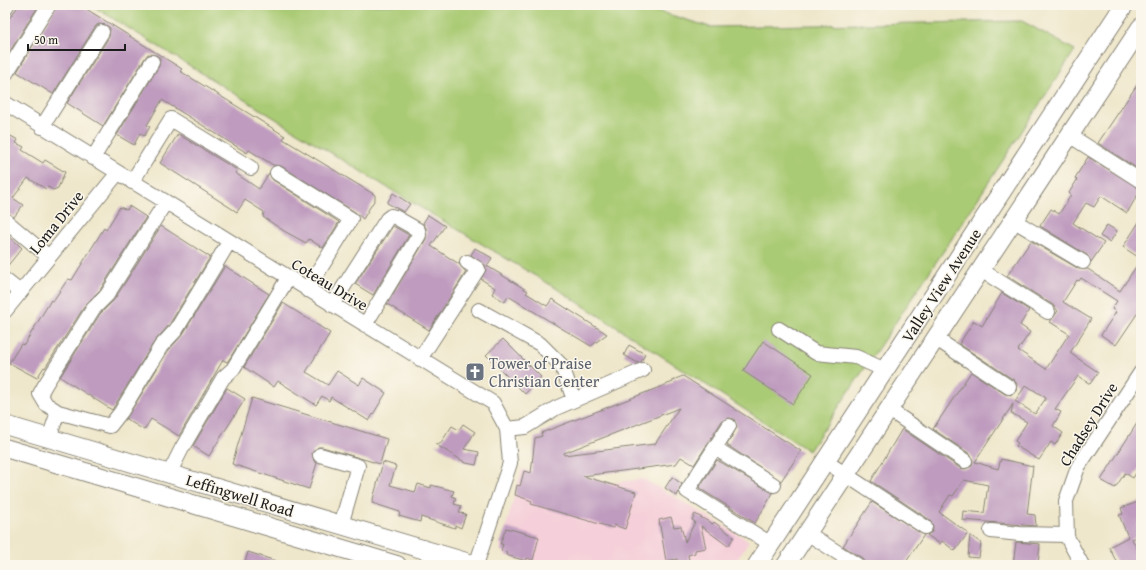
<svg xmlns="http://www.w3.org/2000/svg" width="1146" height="570" font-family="'Gentium Book Plus',serif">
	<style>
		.built { fill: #f5cfd9 }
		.green { fill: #aacb74; stroke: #637448 }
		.building { fill: #bf9cbf; fill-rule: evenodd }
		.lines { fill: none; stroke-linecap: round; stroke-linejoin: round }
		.minor-casing { stroke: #868274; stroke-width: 16 }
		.major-casing { stroke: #868274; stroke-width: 20 }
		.minor { stroke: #fff; stroke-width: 14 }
		.major { stroke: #fff; stroke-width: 18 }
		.labels { text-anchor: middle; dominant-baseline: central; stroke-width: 3; stroke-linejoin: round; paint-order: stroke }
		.street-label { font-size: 16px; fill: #1c1c1c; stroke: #fbf7ec }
		.worship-label { font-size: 16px; fill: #5b616d; stroke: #fbf7ec; text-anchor: start }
	</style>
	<rect width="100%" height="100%" fill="#fbf7ec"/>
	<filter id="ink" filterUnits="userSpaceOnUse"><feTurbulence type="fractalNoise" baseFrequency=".025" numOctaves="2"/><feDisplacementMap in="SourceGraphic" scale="8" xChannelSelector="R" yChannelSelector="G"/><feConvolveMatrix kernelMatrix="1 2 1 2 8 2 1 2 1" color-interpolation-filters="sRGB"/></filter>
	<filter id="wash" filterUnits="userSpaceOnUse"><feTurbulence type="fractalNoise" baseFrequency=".012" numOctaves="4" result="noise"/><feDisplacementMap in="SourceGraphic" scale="16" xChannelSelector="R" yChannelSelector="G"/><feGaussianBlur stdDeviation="0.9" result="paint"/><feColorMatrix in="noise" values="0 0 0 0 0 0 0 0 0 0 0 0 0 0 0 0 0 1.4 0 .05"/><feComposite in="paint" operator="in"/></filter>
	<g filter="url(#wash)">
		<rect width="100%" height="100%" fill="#efe7cb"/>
		<path class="built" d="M522 469 581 486 644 479 749 541 734 565H538L505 555 500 548Z"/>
		<path class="green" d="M91 5H638L710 27 1022 21 1075 50 951 240 809 451 559 290 388 188Z"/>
		<g id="blocks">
			<path class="building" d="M19 5H39L5 59V24Z
				M57 5H80L182 69 180 71 285 136 283 139 375 195V199L363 219 355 212 281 166 273 165 249 150 247 153 162 100 147 125 150 127 144 136 140 133 134 145 117 135 159 66 160 58 156 55 148 54 145 58 103 126 67 103 109 37 110 28 106 25 98 24 95 27 53 94 17 72Z
				M1141 79V171L1098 143Z
				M178 134 237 170 235 173 259 189 269 173 273 180 339 222 323 248 309 239 306 243 284 231 263 217 264 212 245 200 237 212 160 163Z
				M9 135 18 140 16 143 24 147 22 150 43 163 45 160 65 172 58 188 53 190 48 187 46 189 28 178 13 198 23 205 14 217 5 212V142Z
				M1088 157 1141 189 1127 213 1101 196 1094 207 1086 203 1073 223 1104 243 1091 262 1087 255 1040 226 1051 209 1059 214 1071 195 1069 193 1077 180 1075 178Z
				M393 193 410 204 404 212 387 203Z
				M129 206 146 217 100 290 86 304 45 368 44 367 37 378 9 363 21 344 24 345 51 300 53 301 68 279 72 280 104 228 106 230 120 207 127 210Z
				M428 215 445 226 431 246 459 264 466 272 429 330 387 304 426 239V228L423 223Z
				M1141 219V259L1123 247Z
				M1107 225 1117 231 1110 242 1100 236Z
				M161 226 210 257 169 325 154 342 112 410 60 377 100 314 114 300Z
				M393 226 409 235 373 295 355 284Z
				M5 232 22 248 5 269Z
				M1031 241 1079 269H1088L1120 291 1141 259V308L1116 345 1101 335 1116 312 1112 309 1117 301 1081 278 1079 281 1077 280 1063 302 1091 319 1070 353 1098 372 1090 384 1078 376 1055 409 1061 412 1053 426 1063 433 1055 445 1051 442 1039 460 1016 446 1018 443 1015 441 1027 422 1011 413 1013 404 975 462 998 469 1001 459 1033 466 1027 514 1035 515 1036 526 962 520 963 511 984 513 988 485 964 480 953 496 950 495 939 512 968 533 955 551 942 541 940 544 927 535 932 532 933 528 930 520 871 481 902 429 960 468 965 469 972 466 973 461 970 454 933 429 971 372 1005 394 1012 395 1016 391 1017 384 1014 380 959 344 974 321 982 326 1002 293 1029 310 1020 325 1030 332 1018 350 1046 369 1069 334 1050 322 1058 311 1053 305 1007 276ZM1026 385 1046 398 1035 414 1015 401Z
				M475 248 492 258 487 266 528 291 526 293 547 306 552 299 607 334 591 346 508 296 505 302 492 294 495 288 481 279 486 270 485 265 471 255Z
				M225 266 269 294 230 358 227 362 223 360 179 436 151 419 144 430 126 419 168 351 183 334Z
				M283 303 330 333 306 372 328 385 337 371 359 385 363 378 386 393 369 421 331 397 329 401 322 396 316 405 278 381 274 387 244 367Z
				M503 339 541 377 525 394 486 355Z
				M763 341 813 374 793 404 743 371Z
				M629 345 645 354 641 362 638 363 624 355Z
				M683 376 801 451 781 481 727 445 737 427 734 419 729 418 722 421 694 465 681 457 676 464 583 476 636 492 625 529 614 525 613 528 531 504 532 501 515 495 517 485 520 486 524 471 531 473 535 438 542 436 541 433 673 382V380ZM679 408 655 444 564 455V453Z
				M227 388 245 399 209 456 193 446Z
				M252 398 387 439 380 464 322 447H318L312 453 314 461 317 463 309 489 232 464Z
				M1141 417V465L1133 478 1125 473 1115 488 1101 480Z
				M463 424 475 432 464 449 479 452 476 465 466 463 435 444H440L452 426 459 430Z
				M717 460 773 493 755 523 699 488Z
				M383 462 396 466 390 485 415 492 418 484 431 488V485L454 491 452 496 456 498 454 504 461 506 459 513 466 514 461 528 455 525V528L421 517 420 522 399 516 400 512 372 503Z
				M672 477 682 484 677 496 665 488Z
				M1141 501V522L1137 524 1141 535 1132 539 1141 556V565H1118L1109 547 1128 537 1119 515 1123 514 1121 508Z
				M872 502 924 535 904 565H865L862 558 843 546Z
				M695 514 713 524 714 522 734 537 728 546 701 526 706 548 695 550V553L688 555 690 565H678L677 559 666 561 659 520 671 517 674 527 681 526 685 542 695 522 692 520Z
				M506 528 539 537 533 560 527 558 526 561 506 555 507 552 501 551 503 544H500Z
				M970 535 981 543 979 558 968 557Z
				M1016 542 1040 544 1038 565H1013Z
				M248 552 282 563 281 565H244Z"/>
		</g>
	</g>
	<g filter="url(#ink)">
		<use href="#blocks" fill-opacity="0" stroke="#868274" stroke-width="1"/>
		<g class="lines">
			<g class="minor-casing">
				<path id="minor" d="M5 8 7 5
					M5 75 49 5
					M5 103 493 403 507 429 510 463 476 565
					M42 127 102 32
					M1069 135 1141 181
					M93 158 152 62
					M277 173 351 219 307 290
					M132 182 171 119 251 168
					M165 203 107 295 93 309 45 385 40 394 46 404 58 412 110 426 121 412 161 346 176 330 229 242
					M5 220 49 257
					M1013 220 1083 262
					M981 270 1048 312
					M5 280 20 292
					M332 305 387 219 391 216 395 217 418 230 419 235 365 325
					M479 310 540 344 562 366 574 400
					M5 311 117 174
					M779 329 816 353 856 357 885 370
					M935 338 1009 387
					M420 359 478 269 467 262
					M888 409 965 461
					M729 426 687 491 771 544
					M507 429 525 427 556 408 643 370
					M49 438 58 412
					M715 448 774 485
					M320 455 358 466 341 525
					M825 461 925 527
					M169 474 182 448 223 378 233 369 288 278
					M991 531 1020 534 1067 535
					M807 533 857 565
					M1082 565 1067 537 1066 501 1078 467 1141 372"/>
			</g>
			<g class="major-casing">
				<path id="major" d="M5 425 476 565
					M5 448 397 565
					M757 565 1124 5
					M786 565 1141 27"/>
			</g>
			<use href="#minor" class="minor"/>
			<use href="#major" class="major"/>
		</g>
	</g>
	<defs>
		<g id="church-square" transform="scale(1)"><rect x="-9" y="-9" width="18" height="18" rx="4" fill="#6b7280" stroke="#fbf7ec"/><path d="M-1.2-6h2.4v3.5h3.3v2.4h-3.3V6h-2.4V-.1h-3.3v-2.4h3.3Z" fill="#fff"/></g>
	</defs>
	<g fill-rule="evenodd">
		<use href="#church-square" x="475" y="372"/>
	</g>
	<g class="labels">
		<g class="street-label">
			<text transform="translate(56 222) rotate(-51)">Loma Drive</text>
			<text transform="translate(330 284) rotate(31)">Coteau Drive</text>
			<text transform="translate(941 285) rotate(-57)">Valley View Avenue</text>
			<text transform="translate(1088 424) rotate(-58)">Chadsey Drive</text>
			<text transform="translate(240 495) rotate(17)">Leffingwell Road</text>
		</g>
		<g class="worship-label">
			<text x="489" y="363">Tower of Praise<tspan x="489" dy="18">Christian Center</tspan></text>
		</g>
	</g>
	<rect width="1146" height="570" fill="none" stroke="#fbf7ec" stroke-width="20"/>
	<path d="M28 44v6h97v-6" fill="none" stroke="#1c1c1c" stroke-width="2"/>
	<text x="34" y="44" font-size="12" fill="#1c1c1c" stroke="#fbf7ec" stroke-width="3" paint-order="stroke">50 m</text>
</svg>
